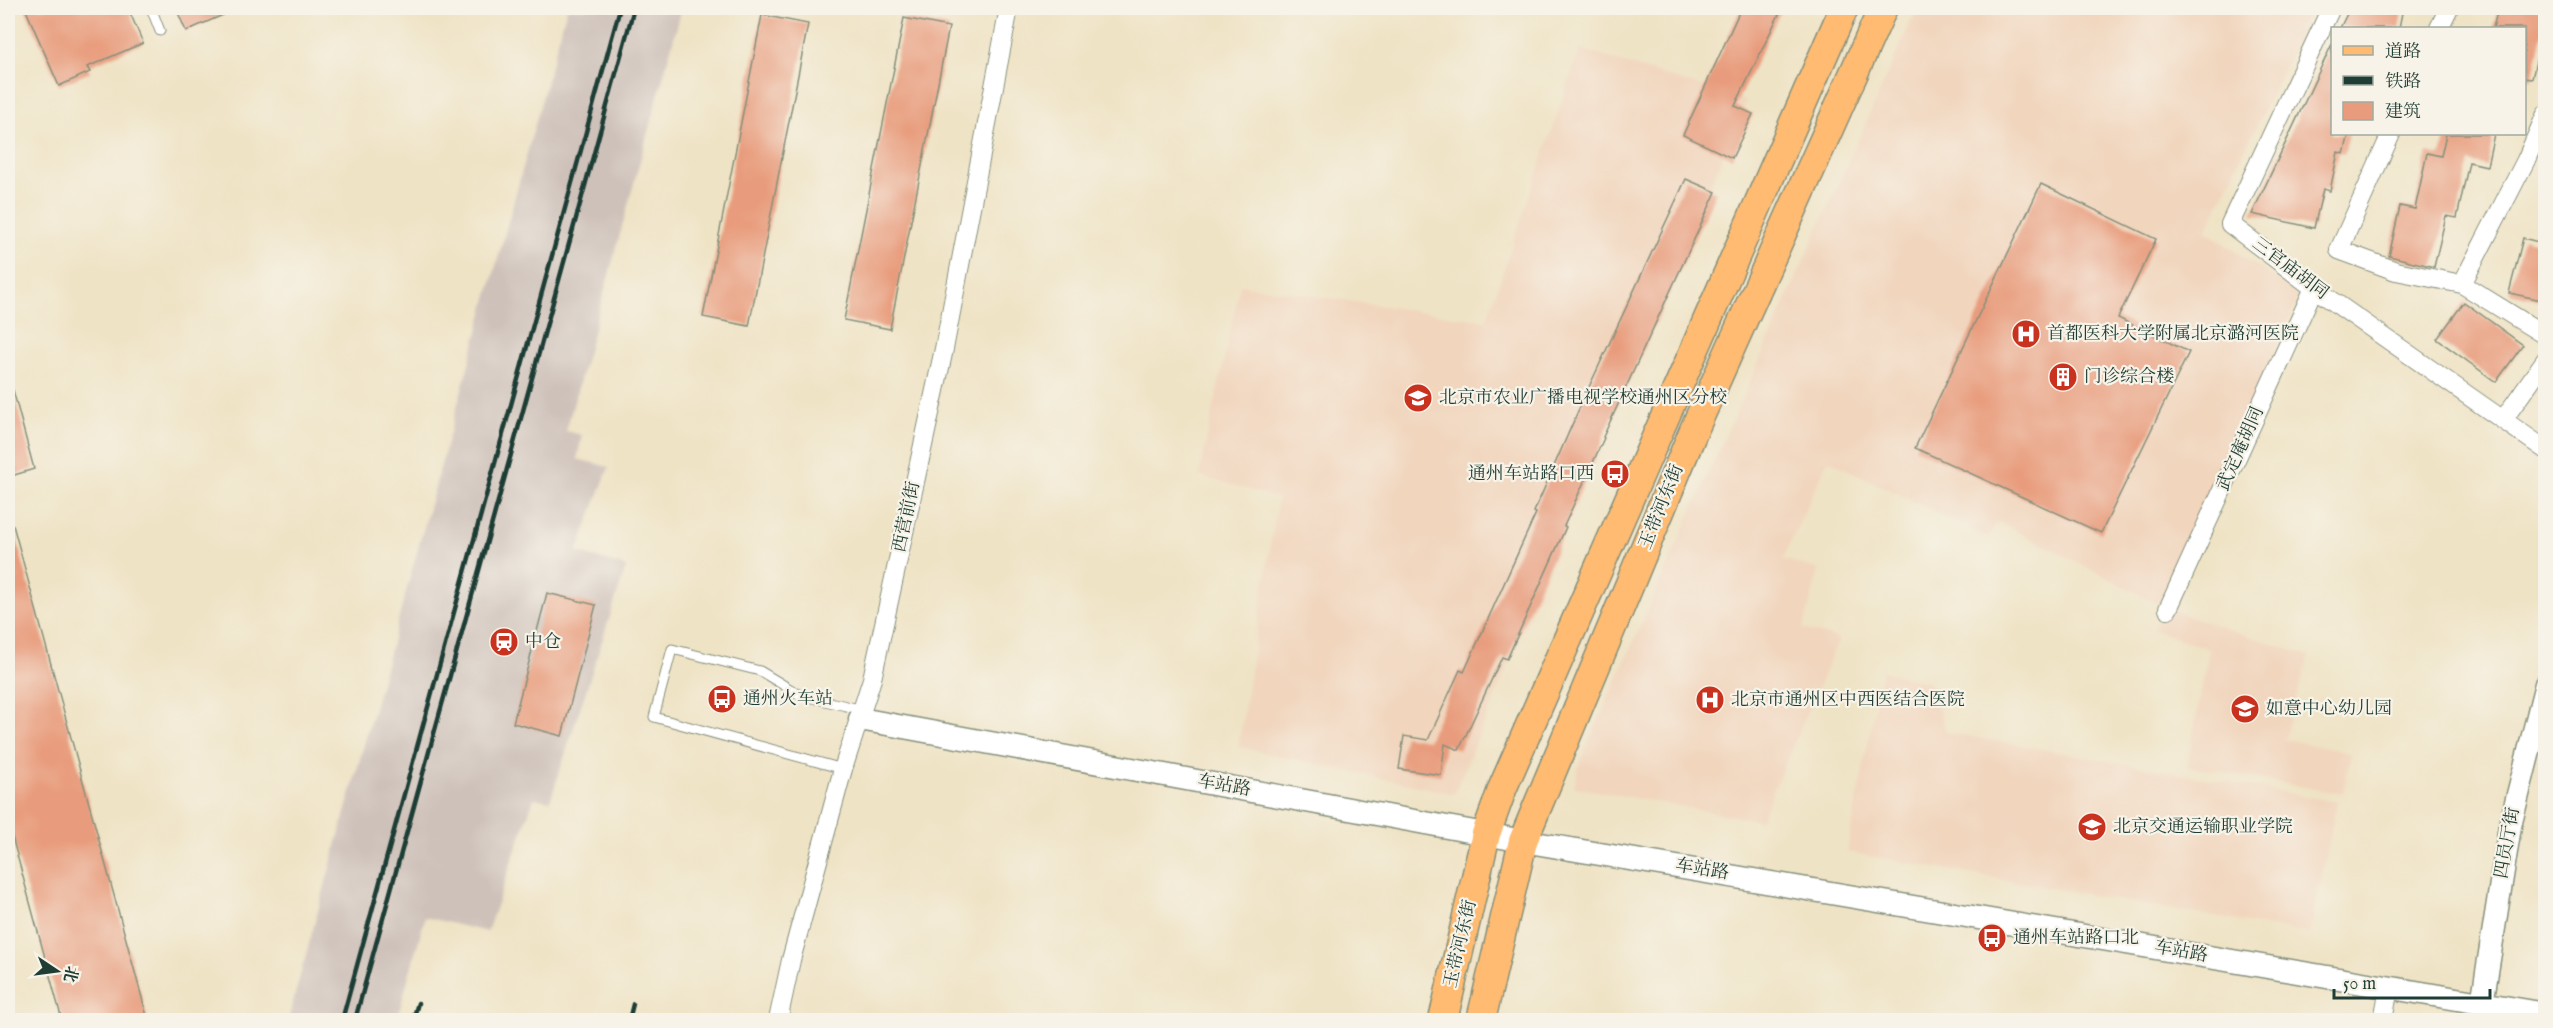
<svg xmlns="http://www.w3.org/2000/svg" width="2553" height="1028" font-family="'IM FELL English','Noto Serif SC',serif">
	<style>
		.built { fill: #f1d5bd }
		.industrial { fill: #cec1ba }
		.building { fill: #e89c7d }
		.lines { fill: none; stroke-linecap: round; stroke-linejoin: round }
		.service-casing { stroke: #87907c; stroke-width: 11 }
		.minor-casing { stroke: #87907c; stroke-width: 20 }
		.tertiary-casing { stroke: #87907c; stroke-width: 25 }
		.primary-casing { stroke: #87907c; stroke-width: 31 }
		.service { stroke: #fff; stroke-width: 9 }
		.minor { stroke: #fff; stroke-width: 18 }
		.tertiary { stroke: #fff; stroke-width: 22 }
		.primary { stroke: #ffbb71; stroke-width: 28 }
		.rail { stroke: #1f3d34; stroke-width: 4.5 }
		.labels { text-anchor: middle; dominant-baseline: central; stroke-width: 4.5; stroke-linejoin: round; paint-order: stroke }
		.street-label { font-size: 18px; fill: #1f3d34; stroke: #f7f3e8 }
		.poi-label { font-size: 18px; fill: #1f3d34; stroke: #f7f3e8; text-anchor: start }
	</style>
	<rect width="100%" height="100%" fill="#f7f3e8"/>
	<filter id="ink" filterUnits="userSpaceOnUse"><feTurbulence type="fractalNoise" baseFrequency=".0167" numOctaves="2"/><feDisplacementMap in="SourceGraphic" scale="12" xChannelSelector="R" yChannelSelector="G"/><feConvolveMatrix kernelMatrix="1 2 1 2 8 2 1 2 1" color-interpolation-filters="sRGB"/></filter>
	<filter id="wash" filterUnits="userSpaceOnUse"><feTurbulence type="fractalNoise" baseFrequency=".008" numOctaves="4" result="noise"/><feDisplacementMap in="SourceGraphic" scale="24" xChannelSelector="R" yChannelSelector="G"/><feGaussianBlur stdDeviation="1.35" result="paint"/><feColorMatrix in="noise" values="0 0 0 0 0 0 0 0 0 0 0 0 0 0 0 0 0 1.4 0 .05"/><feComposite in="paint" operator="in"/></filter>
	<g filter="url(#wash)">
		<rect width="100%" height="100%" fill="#efe3c5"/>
		<path class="built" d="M1917 8H2313L2206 231 2300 296 2159 604 1997 521 1989 538 1828 460 1783 559 1819 570 1803 629 1839 639 1760 821 1574 787 1580 761Z
			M1580 49 1746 101 1454 794 1238 747 1278 498 1199 476 1240 285 1486 321Z
			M2162 607 2309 656 2284 739 2351 753 2343 794 2187 766 2209 649 2154 630Z
			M1882 671 1930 683 1946 732 2337 802 2310 934 1847 852Z"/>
		<path class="industrial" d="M567 8H682L566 431 582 435 577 459 609 467 577 552 626 567 550 801 534 798 487 932 425 917 397 1020H288Z"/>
		<g id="blocks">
			<path class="building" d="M25 8H128L143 43 87 67 90 72 59 86Z
				M176 8H239L186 31Z
				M1741 8H1782L1735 106 1753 114 1732 158 1683 135Z
				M2350 8H2403L2399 28H2340Z
				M2498 8H2546V17L2532 79 2524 78V28H2493Z
				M762 15 808 24 749 326 703 317Z
				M904 18 949 27 890 329 844 320Z
				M2332 44V134H2349L2344 154 2338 152 2330 191 2323 189 2314 228 2252 214Z
				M2446 134H2494L2487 166 2469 162 2457 218 2446 216 2434 267 2389 256 2400 206 2415 209 2427 153 2441 156Z
				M1686 179 1716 192 1603 437 1604 438 1564 526 1566 527 1507 659 1502 657 1459 750 1445 744 1441 775 1399 769 1404 736 1428 740 1460 670 1464 672 1536 513 1534 512 1582 402Z
				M2041 184 2156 239 2118 318 2189 352 2101 533 1915 448Z
				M2523 238 2546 244V301L2509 293Z
				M2464 302 2523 345 2496 382 2437 339Z
				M13 390 34 469 8 477V391Z
				M13 525 148 1020H62L8 822V526Z
				M547 593 596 605 562 736 513 723Z"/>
		</g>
	</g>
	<g filter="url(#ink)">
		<use href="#blocks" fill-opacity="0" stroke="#87907c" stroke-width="1.5"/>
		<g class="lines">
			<g class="service-casing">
				<path id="service" d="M151 8 160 31
					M843 769 654 717 672 649 760 671 800 695 863 710"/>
			</g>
			<g class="minor-casing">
				<path id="minor" d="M2331 8 2230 224 2314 288 2546 450
					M2439 28 2449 8
					M2391 134 2339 250 2396 271 2462 284 2546 336
					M2462 284 2526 160 2546 114
					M2503 420 2546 359
					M2168 609 2314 288
					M778 1020 791 960 843 769 872 679 944 349 1009 8
					M2383 1020 2389 988"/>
			</g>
			<g class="tertiary-casing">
				<path id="tertiary" d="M860 719 1523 841 2546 1014
					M2482 1004 2510 826 2546 684"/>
			</g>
			<g class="primary-casing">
				<path id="primary" d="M1443 1020 1486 834 1503 787 1844 8
					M1481 1020 1523 841 1693 432 1883 8"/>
			</g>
			<use href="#service" class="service"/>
			<use href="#minor" class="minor"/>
			<use href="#tertiary" class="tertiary"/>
			<use href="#primary" class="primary"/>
			<path class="rail" d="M342 1020 620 8
				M355 1020 634 8
				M413 1020 418 1003
				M629 1020 633 1004"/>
		</g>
	</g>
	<defs>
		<g id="hospital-disc" transform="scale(1.5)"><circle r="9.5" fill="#c8321e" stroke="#f7f3e8"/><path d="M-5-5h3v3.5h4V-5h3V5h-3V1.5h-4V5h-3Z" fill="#fff"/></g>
		<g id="building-disc" transform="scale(1.5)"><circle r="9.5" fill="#c8321e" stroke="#f7f3e8"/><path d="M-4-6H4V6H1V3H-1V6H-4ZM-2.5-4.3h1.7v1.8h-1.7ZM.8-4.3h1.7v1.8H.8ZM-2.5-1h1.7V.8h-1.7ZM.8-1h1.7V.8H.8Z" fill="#fff"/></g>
		<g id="university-disc" transform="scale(1.5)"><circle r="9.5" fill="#c8321e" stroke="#f7f3e8"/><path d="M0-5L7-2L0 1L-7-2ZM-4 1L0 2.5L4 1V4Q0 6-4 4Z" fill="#fff"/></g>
		<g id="bus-disc" transform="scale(1.5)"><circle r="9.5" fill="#c8321e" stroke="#f7f3e8"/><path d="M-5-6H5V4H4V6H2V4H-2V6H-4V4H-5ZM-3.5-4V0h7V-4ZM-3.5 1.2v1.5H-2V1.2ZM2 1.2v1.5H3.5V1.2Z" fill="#fff"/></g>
		<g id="station-disc" transform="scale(1.5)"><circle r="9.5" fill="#c8321e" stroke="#f7f3e8"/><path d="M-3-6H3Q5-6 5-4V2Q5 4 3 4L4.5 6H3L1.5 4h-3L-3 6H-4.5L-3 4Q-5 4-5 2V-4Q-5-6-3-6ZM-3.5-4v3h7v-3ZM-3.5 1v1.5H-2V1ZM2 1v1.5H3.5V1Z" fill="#fff"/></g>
		<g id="school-disc" transform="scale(1.5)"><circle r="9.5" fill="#c8321e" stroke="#f7f3e8"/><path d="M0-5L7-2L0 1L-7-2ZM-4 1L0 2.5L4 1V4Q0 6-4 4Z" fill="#fff"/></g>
	</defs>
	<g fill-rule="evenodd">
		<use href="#hospital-disc" x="2026" y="334"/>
		<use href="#building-disc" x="2063" y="377"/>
		<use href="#university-disc" x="1418" y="398"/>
		<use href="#bus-disc" x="1615" y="474"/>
		<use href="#station-disc" x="504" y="642"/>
		<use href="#bus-disc" x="722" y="699"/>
		<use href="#hospital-disc" x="1710" y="700"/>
		<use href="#school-disc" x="2245" y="709"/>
		<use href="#university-disc" x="2092" y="827"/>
		<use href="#bus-disc" x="1992" y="938"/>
	</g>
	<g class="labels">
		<g class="street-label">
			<text transform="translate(2290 269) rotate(37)">三官庙胡同</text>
			<text transform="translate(2241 449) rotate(-66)">武定庵胡同</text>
			<text transform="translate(1662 507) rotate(-68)">玉带河东街</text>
			<text transform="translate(907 517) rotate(-78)">西营前街</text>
			<text transform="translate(1224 786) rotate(10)">车站路</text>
			<text transform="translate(2508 843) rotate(-80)">四员厅街</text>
			<text transform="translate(1702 870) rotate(9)">车站路</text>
			<text transform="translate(1461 944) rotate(-77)">玉带河东街</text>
			<text transform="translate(2181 952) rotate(10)">车站路</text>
		</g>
		<g class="poi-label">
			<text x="2047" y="334">首都医科大学附属北京潞河医院</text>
			<text x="2084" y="377">门诊综合楼</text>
			<text x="1439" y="398">北京市农业广播电视学校通州区分校</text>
			<text x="1594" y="474" text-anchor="end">通州车站路口西</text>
			<text x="525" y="642">中仓</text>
			<text x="743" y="699">通州火车站</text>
			<text x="1731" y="700">北京市通州区中西医结合医院</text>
			<text x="2266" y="709">如意中心幼儿园</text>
			<text x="2113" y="827">北京交通运输职业学院</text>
			<text x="2013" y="938">通州车站路口北</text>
		</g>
	</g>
	<rect width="2553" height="1028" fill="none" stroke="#f7f3e8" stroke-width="30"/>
	<rect x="2331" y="27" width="195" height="108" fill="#f7f3e8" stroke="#a1aaa0" stroke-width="1.5"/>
	<rect x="2343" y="46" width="30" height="9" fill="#ffbb71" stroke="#a1aaa0" stroke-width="1.5"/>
	<text x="2385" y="57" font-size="18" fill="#1f3d34">道路</text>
	<rect x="2343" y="76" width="30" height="9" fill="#1f3d34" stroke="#a1aaa0" stroke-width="1.5"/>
	<text x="2385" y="87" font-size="18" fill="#1f3d34">铁路</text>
	<rect x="2343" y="102" width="30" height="18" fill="#e89c7d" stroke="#a1aaa0" stroke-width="1.5"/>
	<text x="2385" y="117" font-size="18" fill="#1f3d34">建筑</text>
	<g transform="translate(57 971) rotate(103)" stroke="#f7f3e8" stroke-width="4.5" paint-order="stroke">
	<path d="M0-4.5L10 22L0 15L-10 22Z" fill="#1f3d34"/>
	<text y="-9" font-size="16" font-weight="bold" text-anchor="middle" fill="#1f3d34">北</text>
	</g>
	<path d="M2334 989v9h156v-9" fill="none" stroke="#1f3d34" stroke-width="3"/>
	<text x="2343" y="989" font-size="18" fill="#1f3d34" stroke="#f7f3e8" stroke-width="4.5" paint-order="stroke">50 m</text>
</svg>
